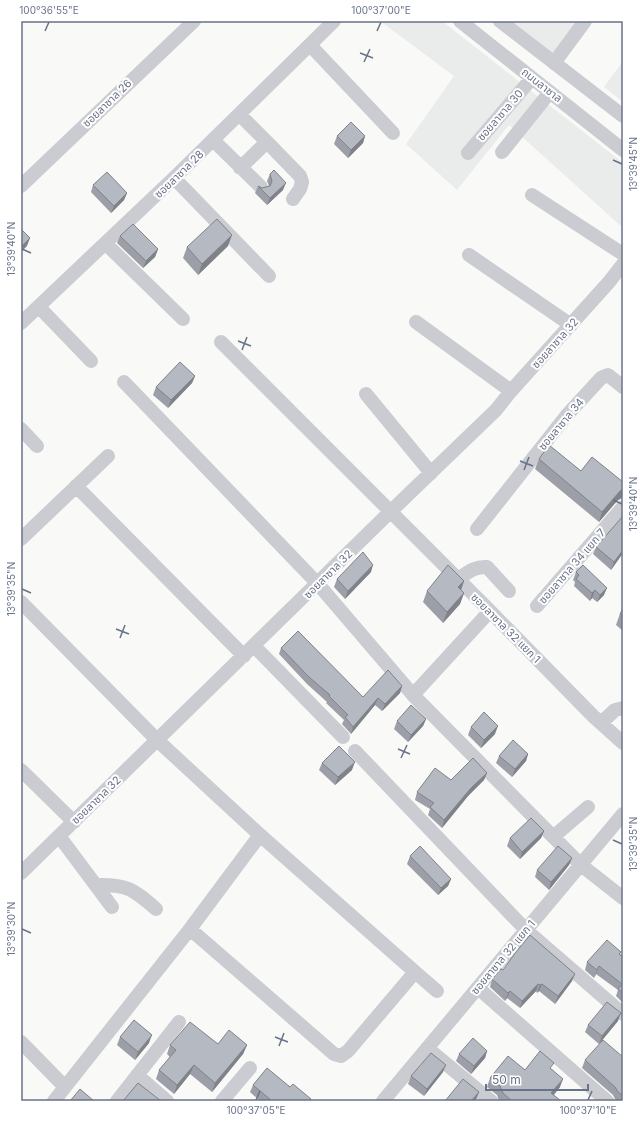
<svg xmlns="http://www.w3.org/2000/svg" width="644" height="1122" font-family="Inter,'Noto Sans Thai',sans-serif">
	<style>
		.built { fill: #eaebeb }
		.lines { fill: none; stroke-linecap: round; stroke-linejoin: round }
		.minor { stroke: #caccd1; stroke-width: 14 }
		.wall { fill: #9c9fa7 }
		.shaded-wall { fill: #7f8288 }
		.building { fill: #b5b9c2; stroke: #7f8288 }
		.ticks { fill: none; stroke: #687289; stroke-width: 1.5 }
		.labels { text-anchor: middle; dominant-baseline: central; stroke-width: 4; stroke-linejoin: round; paint-order: stroke }
		.street-label { font-size: 11px; fill: #687289; stroke: #fff }
		.neatline { fill: none; stroke: #687289; stroke-width: 1.5 }
		.ticks-label { font-size: 10px; text-anchor: middle; fill: #687289 }
	</style>
	<rect width="100%" height="100%" fill="#f9faf8"/>
	<path class="built" d="M380 21H442L623 163V228L509 125 457 190 406 144 454 76Z
		M512 21H577L563 62Z
		M623 61V102L604 87Z"/>
	<g class="lines">
		<path class="minor" d="M460 21 623 150
			M500 21 623 116
			M310 45 393 133
			M554 63 585 21
			M240 115 267 142 300 176 302 182 300 189 293 199
			M213 140 261 187
			M502 152 550 92
			M468 153 532 78
			M240 168 267 142
			M174 178 269 276
			M21 186 194 21
			M532 195 623 254
			M106 244 183 319
			M469 255 571 325
			M39 307 91 361
			M416 322 511 391
			M21 323 174 178 334 21
			M221 342 490 611 593 716 623 743
			M124 382 318 584 413 695 581 865 623 898
			M366 394 431 473
			M21 429 37 446
			M76 486 244 656
			M477 529 567 415 601 378 608 375 623 387
			M21 539 108 456
			M458 579C467 573 475 566 487 567L509 591
			M21 602 157 740 260 835 415 972
			M537 606 623 507
			M254 646 343 737
			M413 695 490 611
			M601 723 615 710 623 708
			M355 751 526 930 623 1014
			M21 770 74 822
			M59 836 112 907
			M553 837 588 807
			M21 873 390 512 496 410 511 391 609 282 623 264
			M96 885C127 884 133 889 156 909
			M190 929 334 1054 341 1056 348 1051 415 972 437 991
			M478 988 607 1101
			M21 1042 65 1087
			M427 1048 491 1101
			M137 1075 167 1101
			M54 1101 190 929 260 835
			M117 1101 179 1022
			M222 1101 250 1068
			M383 1101 623 814"/>
	</g>
	<path class="wall" d="M337 136H365L363 143 348 158 334 144Z
		M270 174 283 190 267 205 255 193 258 186 262 188 269 186 267 181Z
		M93 185 127 193 124 200 111 213 91 192Z
		M120 236 158 249 155 257 143 268 117 243Z
		M228 246 198 275 183 258 187 247Z
		M195 376 192 383 168 408 153 395 156 387Z
		M539 459 623 482V497L617 501 599 522 535 469Z
		M596 547 623 553 611 570 593 554Z
		M371 572 345 599 334 587 337 579Z
		M576 572 604 595 597 602 592 598 590 601 574 586 575 582 573 580Z
		M464 581 461 590 464 593 460 604 443 623 423 602 427 591Z
		M623 605V631L616 625Z
		M281 648 363 697 402 686 400 693 382 711 375 705 351 734 342 724 344 720 326 703 327 702 307 684 279 654Z
		M426 719 423 726 408 742 394 729 397 721Z
		M471 727 495 734 481 748 468 735Z
		M528 754 526 761 512 777 496 763 499 756Z
		M322 763 352 770 335 785 319 770Z
		M487 773 484 780 468 796 442 828 428 815 430 809 415 800 417 792 451 780Z
		M544 831 541 838 520 859 507 846 510 838Z
		M410 856 451 879 448 886 438 895 407 864Z
		M572 858 569 865 549 890 535 877 537 870Z
		M621 952 620 954 623 957V1003L616 996 618 990 596 974 594 978 585 970 587 962Z
		M503 970 572 981 555 1004 539 991 537 993 536 991 520 1008 507 998 505 1001 490 987 492 979Z
		M618 1021 599 1044 585 1032 588 1025Z
		M120 1037 149 1043 135 1060 117 1045Z
		M218 1044 247 1045 243 1054 212 1092 190 1074 174 1094 156 1079 159 1070 170 1057 167 1054 170 1045Z
		M487 1051 485 1058 471 1074 456 1061 459 1054Z
		M623 1057V1101H617L615 1099 613 1095 582 1068 585 1060Z
		M552 1069 560 1087 554 1095 561 1101H499L497 1095 487 1087 490 1078 525 1070Z
		M443 1072 424 1096 408 1084 411 1076Z
		M253 1085 290 1087 310 1101H260L250 1092Z"/>
	<path class="shaded-wall" d="M365 136 363 143 348 158 351 150Z
		M286 183 283 190 267 205 270 198Z
		M127 193 124 200 111 213 114 206Z
		M232 235 228 246 198 275 202 264Z
		M30 238 27 246 21 252V247Z
		M158 249 155 257 143 268 146 261Z
		M195 376 192 383 168 408 171 400Z
		M623 489V497L617 501 599 522 602 512 620 491Z
		M623 550V553L611 570 614 562Z
		M373 565 371 572 345 599 348 591Z
		M464 581 460 593 458 587Z
		M607 588 604 595 597 602 600 595Z
		M595 590 592 598 590 601 592 593Z
		M464 593 460 604 443 623 447 612Z
		M402 686 400 693 382 711 385 704Z
		M378 698 375 705 351 734 353 727Z
		M426 719 423 726 408 742 411 735Z
		M498 726 495 734 481 748 484 740Z
		M528 754 526 761 512 777 515 769Z
		M355 762 352 770 335 785 338 777Z
		M487 773 484 780 468 796 442 828 444 820 471 788Z
		M544 831 541 838 520 859 522 852Z
		M572 858 569 865 549 890 551 882Z
		M451 879 448 886 438 895 441 888Z
		M599 966 596 974 594 978 597 970Z
		M575 974 572 981 555 1004 558 996Z
		M538 984 536 991 520 1008 522 1001Z
		M542 984 539 991 537 993 540 985Z
		M510 991 507 998 505 1001 508 993Z
		M621 1013 618 1021 599 1044 602 1036Z
		M152 1035 149 1043 135 1060 138 1052Z
		M247 1045 243 1054 212 1092 215 1083Z
		M487 1051 485 1058 471 1074 474 1066Z
		M194 1065 190 1074 174 1094 177 1085Z
		M446 1065 443 1072 424 1096 427 1089Z
		M563 1079 560 1087 548 1101 551 1093Z
		M479 1092 476 1100 475 1101H471Z"/>
	<path class="building" d="M351 122 365 136 351 150 337 136Z
		M274 170 286 183 270 198 258 186 262 188 270 186 272 181 270 174Z
		M107 172 127 193 114 206 93 185Z
		M217 219 232 235 202 264 187 247Z
		M133 224 158 249 146 261 120 236Z
		M21 229 30 238 21 247Z
		M180 362 195 376 171 400 156 387Z
		M549 445 581 471 592 457 623 482V489L620 491 602 512 539 459Z
		M623 516V550L614 562 596 547Z
		M363 552 373 565 348 591 337 579Z
		M448 565 464 581 458 587 464 593 447 612 427 591Z
		M583 565 607 588 600 595 595 590 592 593 576 579 579 575 576 572Z
		M623 610V617L620 614Z
		M298 631 363 697 388 670 402 686 385 704 378 698 353 727 345 717 348 715 329 696 330 695 309 677 281 648Z
		M411 705 426 719 411 735 397 721Z
		M484 712 498 726 484 740 471 727Z
		M513 740 528 754 515 769 499 756Z
		M339 746 355 762 338 777 322 763Z
		M473 758 487 773 471 788 444 820 430 807 434 803 417 792 435 768 451 780Z
		M531 818 544 831 522 852 510 838Z
		M420 846 451 879 441 888 410 856Z
		M558 846 572 858 551 882 537 870Z
		M530 935 575 974 558 996 542 984 540 985 538 984 522 1001 510 991 508 993 492 979 501 969 503 970 516 952Z
		M607 940 621 952 619 954 623 957V993L618 989 622 984 599 966 597 970 587 962Z
		M607 1002 621 1013 602 1036 588 1025Z
		M134 1020 152 1035 138 1052 120 1037Z
		M190 1022 218 1044 229 1030 247 1045 215 1083 194 1065 177 1085 159 1070 176 1050 170 1045Z
		M473 1038 487 1051 474 1066 459 1054Z
		M603 1040 623 1057V1096L618 1092 615 1087 585 1060Z
		M540 1051 554 1063 550 1068 563 1079 551 1093 561 1101H527L525 1100 524 1101H512L503 1093 500 1086 490 1078 508 1056 525 1070Z
		M431 1053 446 1065 427 1089 411 1076Z
		M267 1068 290 1087 293 1084 311 1099 309 1101H272L253 1085Z
		M463 1079 479 1092 471 1101H445Z
		M138 1083 161 1101H123Z
		M80 1089 94 1101H70Z"/>
	<path class="ticks" d="M45 31 49 22M377 31 381 22M360 53 373 58M364 62 370 49M613 160 622 164M22 249 31 253M238 341 251 346M242 350 247 337M520 461 533 466M524 470 529 457M613 500 622 504M22 589 31 593M116 629 129 634M120 638 125 625M398 749 410 754M401 758 407 745M613 840 622 844M22 929 31 933M275 1037 288 1042M279 1046 284 1033M256 1100 260 1091M588 1100 592 1091"/>
	<g class="labels">
		<g class="street-label">
			<text transform="translate(542 85) rotate(38)">ถนนลาซาล</text>
			<text transform="translate(107 103) rotate(-44)">ซอยลาซาล 26</text>
			<text transform="translate(500 115) rotate(-49)">ซอยลาซาล 30</text>
			<text transform="translate(179 174) rotate(-44)">ซอยลาซาล 28</text>
			<text transform="translate(555 343) rotate(-48)">ซอยลาซาล 32</text>
			<text transform="translate(561 424) rotate(-50)">ซอยลาซาล 34</text>
			<text transform="translate(572 566) rotate(-49)">ซอยลาซาล 34 แยก 7</text>
			<text transform="translate(328 574) rotate(-45)">ซอยลาซาล 32</text>
			<text transform="translate(506 628) rotate(45)">ซอยลาซาล 32 แยก 1</text>
			<text transform="translate(96 800) rotate(-44)">ซอยลาซาล 32</text>
			<text transform="translate(503 957) rotate(-50)">ซอยลาซาล 32 แยก 1</text>
		</g>
	</g>
	<rect width="644" height="1122" fill="none" stroke="#ffffff" stroke-width="44"/>
	<path d="M486 1084v6h102v-6" fill="none" stroke="#687289" stroke-width="2"/>
	<text x="492" y="1084" font-size="12" fill="#687289" stroke="#ffffff" stroke-width="3" paint-order="stroke">50 m</text>
	<rect x="22" y="22" width="600" height="1078" class="neatline"/>
	<g class="ticks-label">
		<text x="49" y="14">100°36'55"E</text>
		<text x="381" y="14">100°37'00"E</text>
		<text transform="translate(633 164) rotate(-90)" y="4">13°39'45"N</text>
		<text transform="translate(11 249) rotate(-90)" y="4">13°39'40"N</text>
		<text transform="translate(633 504) rotate(-90)" y="4">13°39'40"N</text>
		<text transform="translate(11 589) rotate(-90)" y="4">13°39'35"N</text>
		<text transform="translate(633 844) rotate(-90)" y="4">13°39'35"N</text>
		<text transform="translate(11 929) rotate(-90)" y="4">13°39'30"N</text>
		<text x="256" y="1114">100°37'05"E</text>
		<text x="588" y="1114">100°37'10"E</text>
	</g>
</svg>
